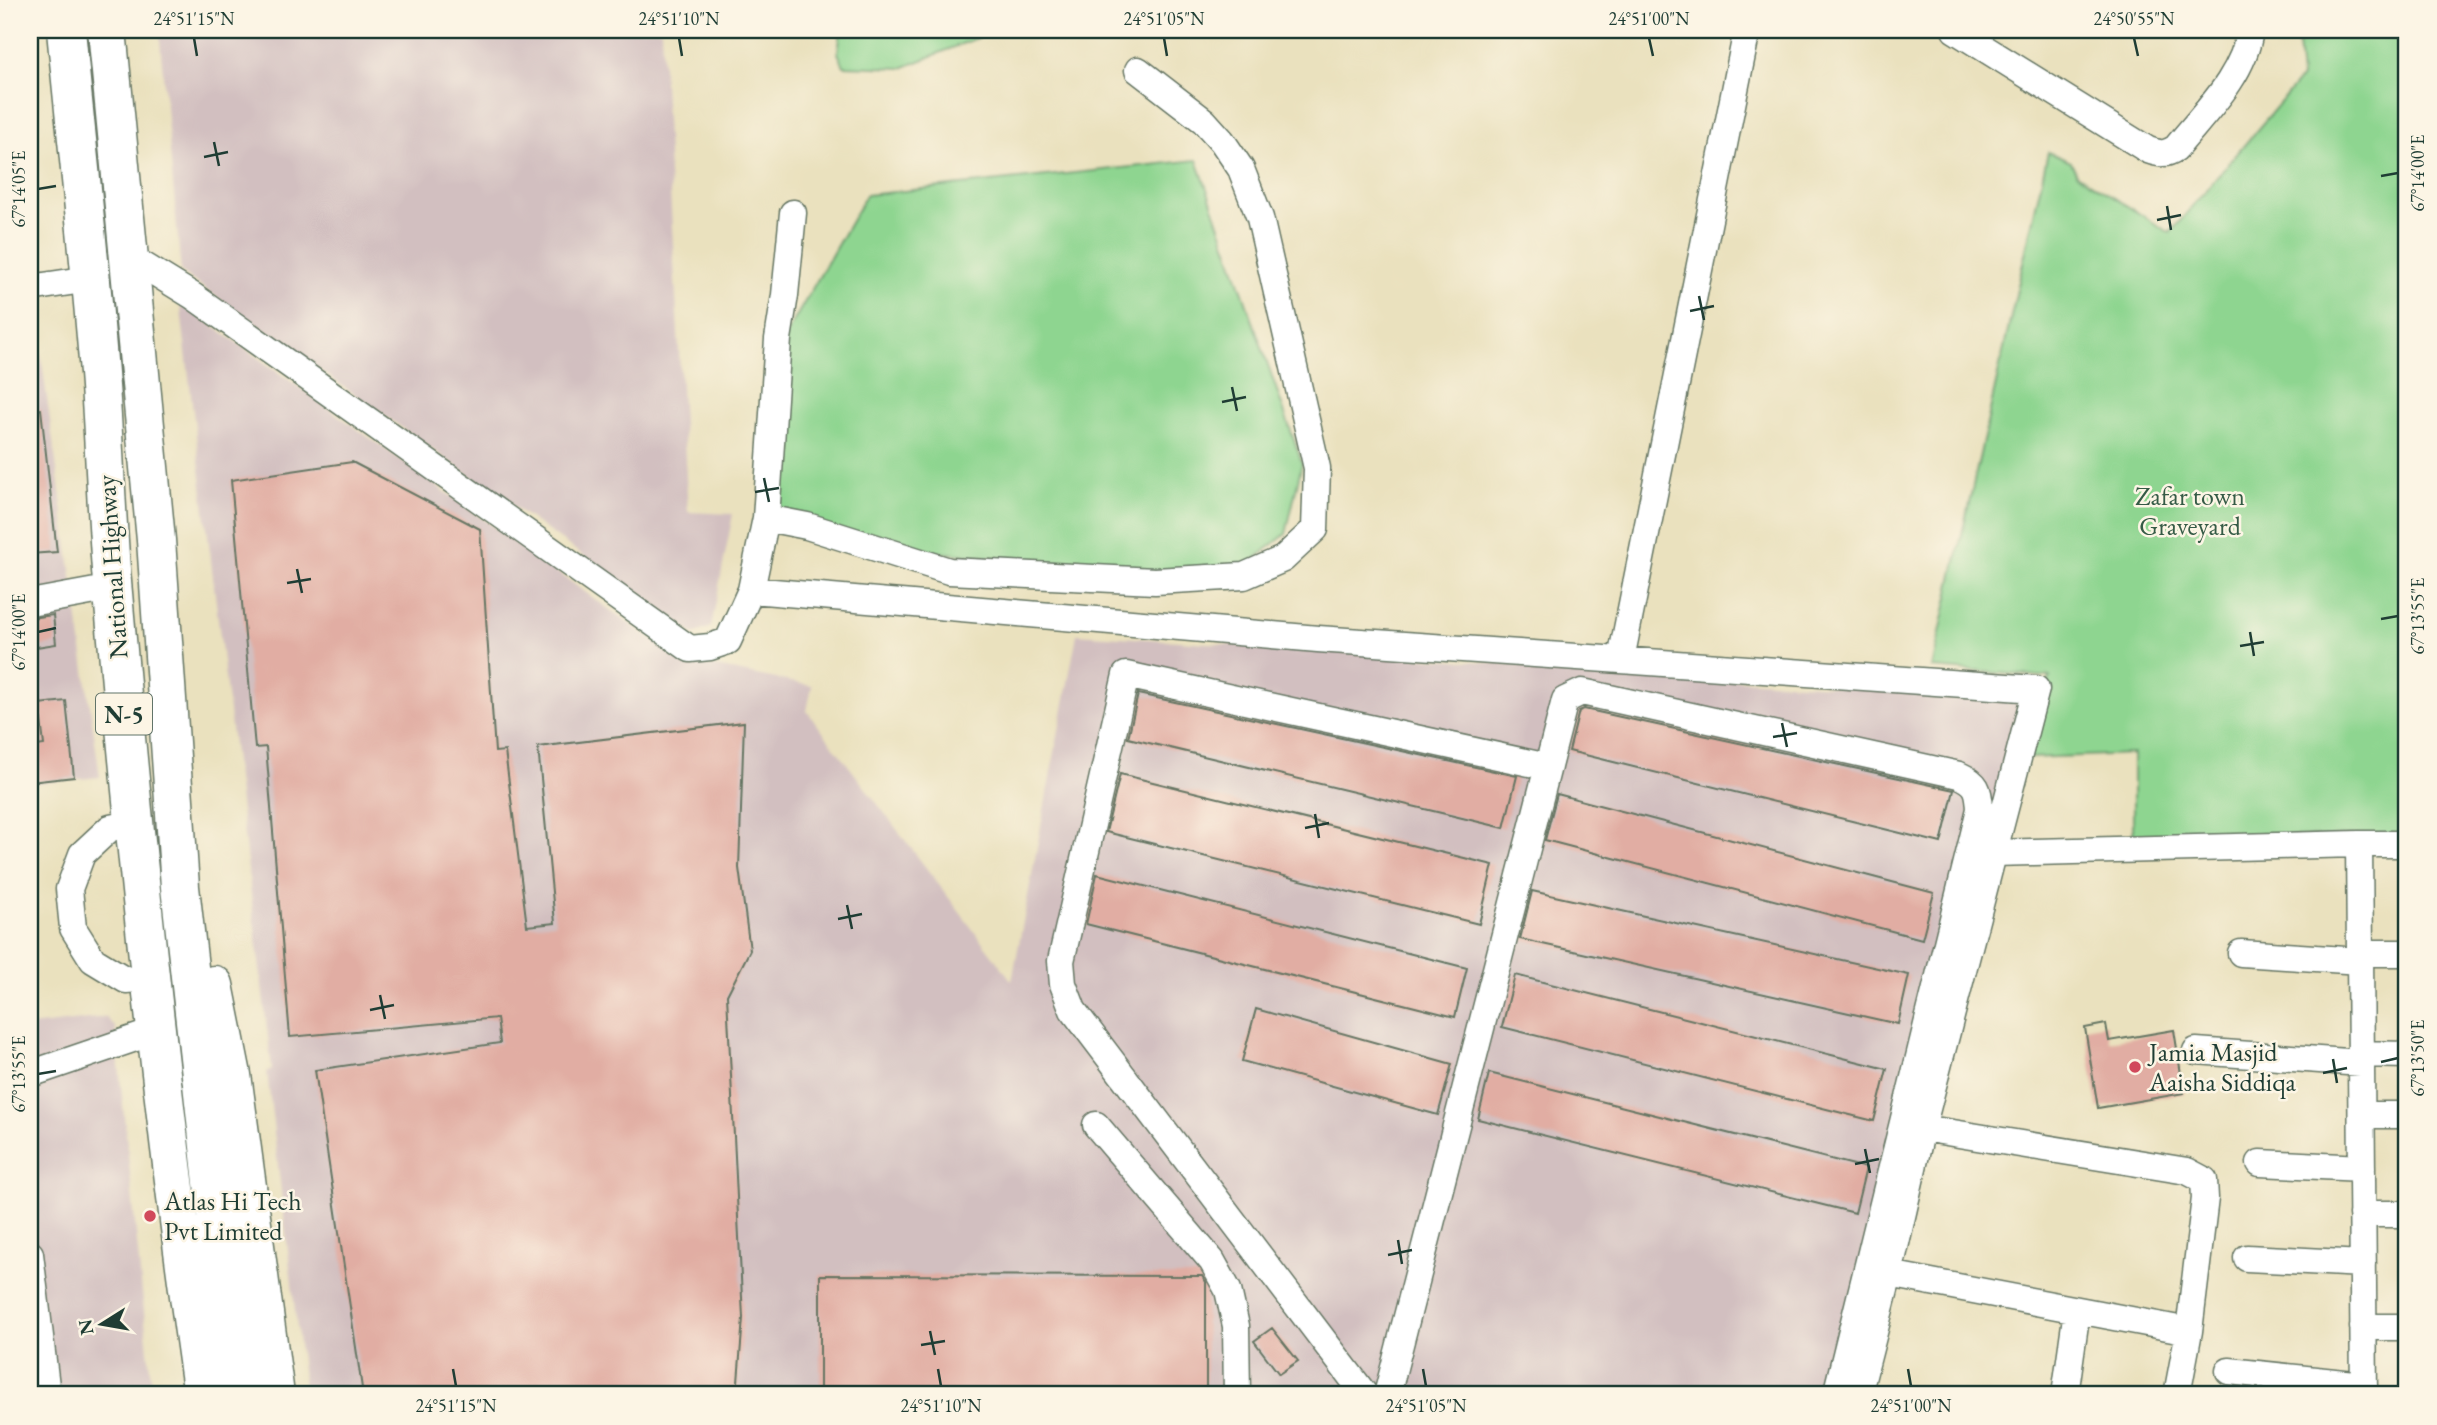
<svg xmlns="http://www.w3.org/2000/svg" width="2437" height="1425" font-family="'EB Garamond',serif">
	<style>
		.industrial { fill: #d2bfc0 }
		.green { fill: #8ed590; stroke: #568962; stroke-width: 2 }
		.building { fill: #e1ada3 }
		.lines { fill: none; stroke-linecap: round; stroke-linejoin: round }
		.minor-casing { stroke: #667664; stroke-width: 29 }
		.highway-casing { stroke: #667664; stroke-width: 41 }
		.minor { stroke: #fff; stroke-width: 26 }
		.highway { stroke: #fff; stroke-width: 38 }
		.ticks { fill: none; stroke: #1f3d34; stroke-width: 2.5 }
		.poi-dot { fill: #d1495b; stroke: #fcf5e5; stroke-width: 2.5 }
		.labels { text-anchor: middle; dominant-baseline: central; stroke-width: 5; stroke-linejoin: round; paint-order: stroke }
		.shield { fill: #fcf5e5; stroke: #617469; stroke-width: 2 }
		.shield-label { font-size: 24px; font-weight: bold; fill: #1f3d34 }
		.park-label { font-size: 26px; fill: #355b46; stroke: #fcf5e5 }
		.street-label { font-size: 26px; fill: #1f3d34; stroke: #fcf5e5 }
		.poi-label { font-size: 26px; fill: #1f3d34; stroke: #fcf5e5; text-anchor: start }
		.neatline { fill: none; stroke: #1f3d34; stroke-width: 2.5 }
		.ticks-label { font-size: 18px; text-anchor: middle; fill: #1f3d34 }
	</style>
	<rect width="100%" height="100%" fill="#fcf5e5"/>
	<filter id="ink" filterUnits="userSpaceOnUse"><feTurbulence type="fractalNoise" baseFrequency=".0143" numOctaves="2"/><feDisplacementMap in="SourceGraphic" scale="14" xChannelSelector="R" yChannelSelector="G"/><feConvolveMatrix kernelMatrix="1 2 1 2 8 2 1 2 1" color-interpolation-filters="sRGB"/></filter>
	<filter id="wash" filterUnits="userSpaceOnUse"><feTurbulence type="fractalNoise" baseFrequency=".00686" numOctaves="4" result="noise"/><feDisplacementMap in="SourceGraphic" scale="28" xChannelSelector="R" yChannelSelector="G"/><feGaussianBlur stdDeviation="1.57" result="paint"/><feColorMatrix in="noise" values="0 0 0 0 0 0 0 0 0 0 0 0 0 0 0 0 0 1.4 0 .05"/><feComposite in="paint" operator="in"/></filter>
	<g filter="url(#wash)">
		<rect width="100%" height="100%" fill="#eae1be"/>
		<path class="industrial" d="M159 30H661L688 512 733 514 711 627 694 634 181 272Z
			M30 277 100 777 30 784Z
			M180 302 680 660 812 686 807 711 1012 981 1077 634 2021 699 1850 1395H305L267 1072 272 1070Z
			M106 1017 115 1027 151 1380 156 1395H30V1026Z"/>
		<path class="green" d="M841 30H997L902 68 844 66 838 53Z
			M2297 30H2407V836L2133 837V754L2029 758 2050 677 1932 668 2048 152 2071 162 2077 174 2170 233 2301 78Z
			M1197 160 1302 463 1286 534 1247 565 1153 571 945 553 767 526 780 345 866 195Z"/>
		<g id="blocks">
			<path class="building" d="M41 409 57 552 30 554V410Z
				M352 462 480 529 495 752 505 751 527 926 555 923 538 747 744 722 739 868 750 950 727 995 743 1318 737 1395H363L315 1070 500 1043 497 1018 290 1037 266 747 255 748 231 480Z
				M53 615 56 644 30 648V618Z
				M1138 694 1517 776 1504 828 1128 738Z
				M66 701 74 777 30 782V747L44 745 39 704Z
				M1584 709 1954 790 1941 843 1569 751 1579 711Z
				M1120 774 1493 865 1479 924 1106 832Z
				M1557 794 1934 893 1922 939 1545 840Z
				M1097 874 1467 968 1455 1017 1086 924Z
				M1532 891 1909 975 1898 1024 1520 939Z
				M1515 975 1887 1069 1874 1121 1502 1027Z
				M1256 1009 1452 1064 1438 1115 1242 1061Z
				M2106 1024 2109 1041 2174 1030 2184 1093 2098 1108 2085 1028Z
				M1489 1073 1866 1168 1855 1213 1478 1119Z
				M820 1275 1202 1276 1206 1282V1395H820Z
				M1272 1328 1298 1361 1279 1374 1254 1341Z"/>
		</g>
	</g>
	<g filter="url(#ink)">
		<use href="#blocks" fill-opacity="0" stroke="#667664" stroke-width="2"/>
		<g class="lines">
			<g class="minor-casing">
				<path id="minor" d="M1955 30 2148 150C2159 154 2166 155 2176 148 2204 113 2244 76 2250 30
					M128 256 193 296 690 649 710 647 728 641 751 590 766 518 778 339 785 295 793 213
					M30 288 90 279
					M766 518 807 526 949 571 1155 581 1244 576 1283 559 1315 529 1317 468 1260 218 1241 169 1222 141 1204 121 1138 70
					M751 590 1318 639 2036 689 1922 1128 1889 1274 1858 1395
					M30 603 112 588
					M1621 659 1747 30
					M135 823 110 828 82 854 69 889 73 928 93 960 126 980 152 978
					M1993 853 2359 844
					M2241 953 2360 961
					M2360 953H2407
					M2196 1051 2361 1063
					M2361 1054 2407 1055
					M30 1074 156 1031
					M2362 1115H2407
					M1096 1125 1212 1261 1228 1290 1236 1326 1237 1395
					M1922 1128 2187 1171 2204 1180 2205 1198 2189 1331 2177 1395
					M2260 1163 2362 1168
					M2362 1214H2407
					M30 1254 47 1394
					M2247 1258 2363 1264
					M1889 1274 2189 1331
					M2363 1327H2407
					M2229 1371 2364 1385
					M1365 1395 1073 1010 1063 984 1061 961 1126 675 1548 767
					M1387 1395 1565 700 1582 692 1959 775C1977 783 1979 789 1980 809L1836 1395
					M2065 1395 2077 1310
					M2364 1395 2359 844H2407"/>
			</g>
			<g class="highway-casing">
				<path id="highway" d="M66 30C77 144 90 258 99 373 105 446 106 520 113 593 136 861 164 1129 203 1395
					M107 30 156 540 180 887 229 1325 240 1395
					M214 985 232 1075 275 1395"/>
			</g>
			<use href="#minor" class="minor"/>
			<use href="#highway" class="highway"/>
		</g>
	</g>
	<path class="ticks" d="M194 38 197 56M679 38 682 56M1164 38 1167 56M1649 38 1653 56M2134 38 2138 56M214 142 219 166M204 157 228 152M2381 176 2398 173M38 189 56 186M2167 206 2171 230M2157 220 2181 215M1699 296 1704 320M1690 311 1714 306M1232 387 1237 411M1222 402 1246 397M764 478 769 502M755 492 779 488M297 569 302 593M287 583 311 579M2381 619 2398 616M38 632 56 628M2250 632 2254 656M2240 646 2264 642M1782 723 1787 747M1773 737 1797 733M1315 814 1319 838M1305 828 1329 823M847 905 852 929M838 919 862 914M380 995 385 1019M370 1010 394 1005M2333 1059 2337 1083M2381 1062 2398 1058M2323 1073 2347 1068M38 1074 56 1071M1865 1149 1870 1173M1855 1164 1879 1159M1398 1240 1402 1264M1388 1255 1412 1250M930 1331 935 1355M921 1345 945 1341M453 1369 456 1386M938 1369 941 1386M1423 1369 1426 1386M1908 1369 1911 1386"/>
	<g class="poi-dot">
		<circle cx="2135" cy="1067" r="7"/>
		<circle cx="150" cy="1216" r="7"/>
	</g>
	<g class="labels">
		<rect class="shield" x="96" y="693.5" width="56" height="41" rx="5"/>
		<g class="shield-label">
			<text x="124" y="714">N-5</text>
		</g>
		<g class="park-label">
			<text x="2190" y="496">Zafar town<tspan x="2190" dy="30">Graveyard</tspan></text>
		</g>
		<g class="street-label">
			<text transform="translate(112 567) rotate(-94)">National Highway</text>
		</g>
		<g class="poi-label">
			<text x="2149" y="1052">Jamia Masjid<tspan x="2149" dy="30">Aaisha Siddiqa</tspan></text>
			<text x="164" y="1201">Atlas Hi Tech<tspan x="164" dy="30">Pvt Limited</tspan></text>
		</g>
	</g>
	<rect width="2437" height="1425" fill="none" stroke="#fcf5e5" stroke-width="77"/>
	<g transform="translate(102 1324) rotate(259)" stroke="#fcf5e5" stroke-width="5" paint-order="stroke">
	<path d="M0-5L12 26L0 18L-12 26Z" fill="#1f3d34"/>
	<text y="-10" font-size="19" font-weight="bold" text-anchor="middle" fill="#1f3d34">N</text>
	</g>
	<rect x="38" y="38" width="2360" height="1348" class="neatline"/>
	<g class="ticks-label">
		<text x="194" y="25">24°51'15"N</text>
		<text x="679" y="25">24°51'10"N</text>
		<text x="1164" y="25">24°51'05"N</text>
		<text x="1649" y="25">24°51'00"N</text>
		<text x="2134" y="25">24°50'55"N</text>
		<text transform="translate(2418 173) rotate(-90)" y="6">67°14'00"E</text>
		<text transform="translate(19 189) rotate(-90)" y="6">67°14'05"E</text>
		<text transform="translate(2418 616) rotate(-90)" y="6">67°13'55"E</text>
		<text transform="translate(19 632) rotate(-90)" y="6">67°14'00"E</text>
		<text transform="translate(2418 1058) rotate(-90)" y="6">67°13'50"E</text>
		<text transform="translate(19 1074) rotate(-90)" y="6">67°13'55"E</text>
		<text x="456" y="1412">24°51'15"N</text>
		<text x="941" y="1412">24°51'10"N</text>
		<text x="1426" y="1412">24°51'05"N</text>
		<text x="1911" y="1412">24°51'00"N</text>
	</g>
</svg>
